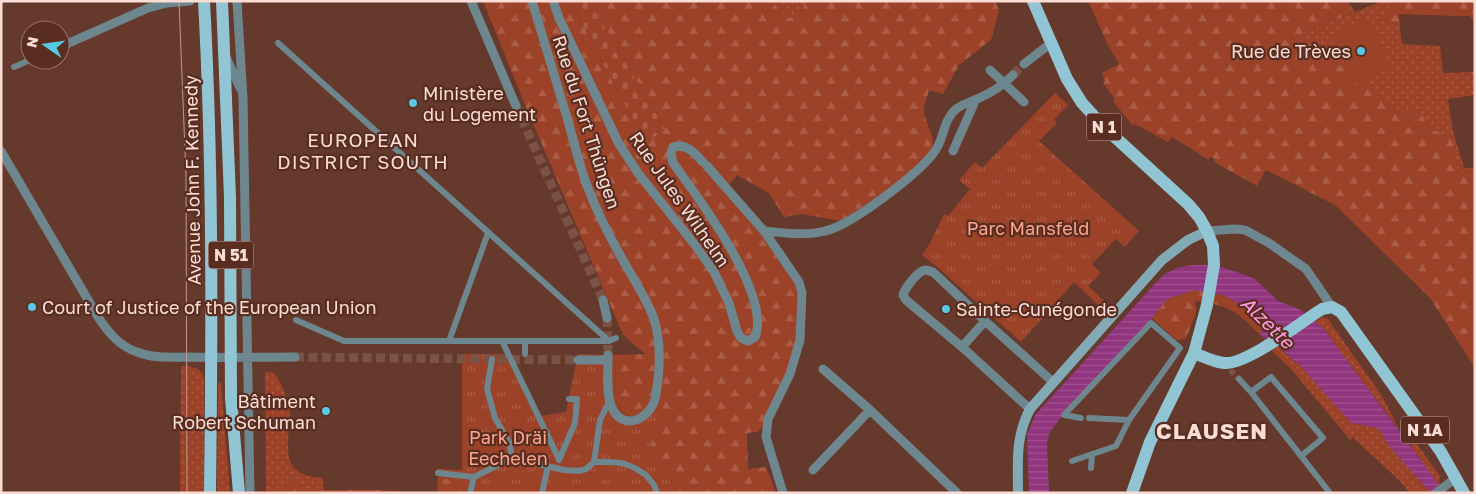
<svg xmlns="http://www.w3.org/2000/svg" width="1476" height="494" font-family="'Golos Text',sans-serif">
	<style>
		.grass { fill: url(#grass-dots) }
		.forest { fill: url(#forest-firs) }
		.cemetery { fill: url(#cemetery-stones) }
		.park { fill: url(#park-tufts) }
		.pitch { fill: #9c4228 }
		.water { fill: url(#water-rules) }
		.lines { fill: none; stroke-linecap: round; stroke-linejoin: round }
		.pedestrian-tunnel { stroke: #7b5246; stroke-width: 6; stroke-dasharray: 6 3; stroke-linecap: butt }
		.minor-tunnel { stroke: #7b5246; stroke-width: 9; stroke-dasharray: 9 4.5; stroke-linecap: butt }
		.pedestrian { stroke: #6e868d; stroke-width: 6 }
		.minor { stroke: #6e868d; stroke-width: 9 }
		.secondary { stroke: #82aab5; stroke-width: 10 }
		.primary { stroke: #91c5d3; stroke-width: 12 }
		.tram { stroke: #bc998f; stroke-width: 1 }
		.poi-dot { fill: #59c8e4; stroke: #592e21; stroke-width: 2 }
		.labels { text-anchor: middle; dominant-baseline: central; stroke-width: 4.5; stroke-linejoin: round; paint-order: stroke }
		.shield { fill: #592e21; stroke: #caa9a0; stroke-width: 1 }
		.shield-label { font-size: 16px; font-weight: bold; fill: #faded6 }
		.poi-label { font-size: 18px; fill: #faded6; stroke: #592e21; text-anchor: start }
		.street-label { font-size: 18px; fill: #faded6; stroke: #592e21 }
		.park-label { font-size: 18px; fill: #fca68d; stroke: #592e21 }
		.neighbourhood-label { font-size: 19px; letter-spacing: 1px; fill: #faded6; stroke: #592e21 }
		.water-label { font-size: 19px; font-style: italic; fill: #ff9ee6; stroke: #592e21 }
		.district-label { font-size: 22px; font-weight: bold; letter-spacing: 1px; fill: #faded6; stroke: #592e21 }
	</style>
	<defs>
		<pattern id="grass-dots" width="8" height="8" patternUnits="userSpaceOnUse" patternTransform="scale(1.25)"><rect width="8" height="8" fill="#9c4228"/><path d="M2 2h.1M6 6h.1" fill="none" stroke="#ab5d46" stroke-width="1.8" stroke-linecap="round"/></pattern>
		<pattern id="forest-firs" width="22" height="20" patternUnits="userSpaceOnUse" patternTransform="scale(1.25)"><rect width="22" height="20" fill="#9c4228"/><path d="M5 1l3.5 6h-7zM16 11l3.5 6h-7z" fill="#ab5d46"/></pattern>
		<pattern id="cemetery-stones" width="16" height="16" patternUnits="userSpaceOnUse" patternTransform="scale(1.25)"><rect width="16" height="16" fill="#9c4228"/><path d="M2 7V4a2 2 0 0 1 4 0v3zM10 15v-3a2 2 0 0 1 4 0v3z" fill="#ab5d46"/></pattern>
		<pattern id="park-tufts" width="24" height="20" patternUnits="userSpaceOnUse" patternTransform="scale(1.25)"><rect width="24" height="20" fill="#9c4228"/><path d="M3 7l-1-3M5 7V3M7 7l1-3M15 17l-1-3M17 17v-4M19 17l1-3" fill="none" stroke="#ab5d46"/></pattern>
		<pattern id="water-rules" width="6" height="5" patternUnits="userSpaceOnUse" patternTransform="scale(1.25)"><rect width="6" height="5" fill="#91357e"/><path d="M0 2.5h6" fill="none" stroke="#a15290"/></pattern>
	</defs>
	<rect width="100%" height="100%" fill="#65392c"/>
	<path class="grass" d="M771 1H802L804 6 799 17 788 18Z
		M1383 1H1475V22L1470 16 1398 14 1402 44 1440 46 1443 73 1474 72 1475 95 1448 99 1453 131 1464 168H1473L1475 172 1458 173 1452 138 1429 128 1419 109 1405 115 1304 37 1302 33Z
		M1322 317 1328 319 1382 396 1400 431 1323 328 1315 322Z
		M1264 339C1278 342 1286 357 1299 364L1351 423 1378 428 1390 447 1431 493H1410L1397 478 1352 437 1351 441 1292 370 1272 351 1273 350Z
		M181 366C192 366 200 367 204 378V493H180Z
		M265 372 274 373C282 383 288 399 290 412 291 417 289 422 289 428 286 459 287 476 323 478V493L305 489 299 486 285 489 286 493H266Z
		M220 382 221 383 230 493H217L218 399V384Z
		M1409 433 1440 476 1439 482 1448 493H1450H1445L1412 448Z"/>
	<path class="forest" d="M483 1H571L645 144 665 129 589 1H697L699 4 702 1H771L788 18 799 17 804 6 802 1H995L999 10 991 40 959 65 943 94 929 90C927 97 923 106 924 113 926 122 932 132 933 142 933 163 858 210 840 221L802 214 784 217 769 193 737 175 727 187 799 282 800 340 768 419 758 432 747 433 748 469 766 467 776 493H679L648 453 636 417C625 416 619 411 616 400L615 355 645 354 623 335 526 107Z
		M1088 1H1347L1355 12 1302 33 1304 37 1405 115 1419 109 1429 128 1452 138 1458 173 1475 172V368L1430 298 1335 205 1266 170 1257 186 1214 162 1215 159 1210 157 1209 160 1172 137 1168 142 1135 124 1133 126 1113 101 1115 99 1103 83 1105 81 1102 73 1119 64 1108 45Z
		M1392 1H1475V5L1470 16 1399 14 1400 26H1388L1383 17Z
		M1194 290 1223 295 1263 318C1265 323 1264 331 1260 335 1236 310 1230 306 1196 301L1195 306 1197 309 1186 339 1176 340 1152 318 1167 299Z
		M294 476C296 479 297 484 300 486 315 494 383 486 405 493H286L285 489Z
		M438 477 463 481 460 493H437Z"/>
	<path class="cemetery" d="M571 1H589L665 129 645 144Z"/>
	<path class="park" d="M1055 93 1068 105 1054 120 1057 123 1039 141 1139 231 1125 247 1116 239 1092 264 1101 273 1088 286 1104 301 1099 306 1074 282 1021 342 936 266 922 255 930 243 944 214 948 216 970 189 959 180 975 162 982 168Z
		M462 354H510L541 416 566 412 578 354 615 355 616 400C622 421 634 418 651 410L661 415 648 453 679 493H460L462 481 438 477V469L462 470Z"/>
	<path class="pitch" d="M1370 18 1391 68 1351 85 1330 35Z"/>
	<path class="water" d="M1191 265H1206L1220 267 1237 272 1255 279 1278 301 1299 309 1323 328 1445 493H1431L1390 447 1378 428 1351 423 1299 364C1288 358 1281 345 1270 340 1266 338 1264 338 1260 335L1262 332V327L1264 321 1263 318 1223 295 1194 290 1167 299 1152 318 1062 416 1050 432 1047 443 1049 493H1029L1027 434 1036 414 1163 275 1177 268Z"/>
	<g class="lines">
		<path class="pedestrian-tunnel" d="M1230 370 1239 379"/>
		<path class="minor-tunnel" d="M1013 75 1024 64
			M516 106 603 300
			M607 318 608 355
			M295 357 578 360"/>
		<path class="pedestrian" d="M278 43 609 341 616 338
			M14 67 30 60
			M296 320 344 341H609
			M449 341 488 233
			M502 341 559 459
			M525 341V354
			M492 359 487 389 495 418 509 442 512 458
			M1239 379 1251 392 1330 493
			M1251 392 1271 377 1323 438 1301 456
			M1081 418 1064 415 1151 323 1180 348 1129 420 1089 418
			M559 460 575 423 577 399H569
			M1072 461 1116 446 1129 420
			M594 462 600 420 610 400
			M1091 468 1092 454
			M438 473 474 477
			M470 493 474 477 512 458 564 470 579 471 586 469 594 462H608L622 463 635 468 646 475 654 485 657 493
			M542 493 548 466"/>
		<path class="minor" d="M237 1 243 98 250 493
			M471 1 516 106
			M532 1C544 41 556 81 568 121 574 142 579 163 586 183 596 210 609 236 624 262 634 280 647 299 654 319 661 342 660 370 656 394 653 418 624 433 612 408 606 396 608 369 608 355
			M553 1 559 18 619 144 638 173 695 245 714 272 729 303 737 331 741 338 748 341 755 337C772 295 698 197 673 163L671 154 673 147C687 143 694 153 703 162
			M60 47 148 8 167 3 190 1
			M227 59 240 88
			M1024 64 1051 43
			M990 70 1024 102
			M1 151 98 317C108 332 119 346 137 352 154 359 174 357 191 357 226 358 260 357 295 357
			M953 151 976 99
			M707 166 764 231 799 282 802 293 800 340 790 374 768 419 766 437 783 493
			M764 231C784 233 805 236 825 231 850 226 920 173 935 151 944 139 943 121 955 110 960 105 968 103 975 100 989 94 1002 87 1013 75
			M1207 231 1235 229 1245 230 1269 243 1306 269 1332 307
			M603 300 607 318
			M962 347 906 300 903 295C905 288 918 271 925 270 928 270 929 271 933 272L985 321
			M578 360H608
			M823 369 870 410 957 493
			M1030 409 962 347 985 321 1053 382
			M813 470 870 410
			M1436 493 1457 477"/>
		<path class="secondary" d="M1018 493C1018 461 1015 438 1030 409L1162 260 1188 240 1207 231"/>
		<path class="primary" d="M204 1C213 165 212 329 210 493
			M222 1 230 197 231 398 239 493
			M1033 1 1067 79 1082 103 1105 128 1188 204 1199 217 1207 231 1213 246 1214 265 1207 305 1194 353 1150 442 1132 493
			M1194 353C1204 357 1214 362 1224 363 1247 365 1301 322 1322 309L1332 307 1341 312 1441 452 1464 493"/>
		<path class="tram" d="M179 1 186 176 187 493"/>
	</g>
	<g class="poi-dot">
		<circle cx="1361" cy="51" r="5"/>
		<circle cx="413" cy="103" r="5"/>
		<circle cx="32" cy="307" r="5"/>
		<circle cx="946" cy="309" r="5"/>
		<circle cx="326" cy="411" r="5"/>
	</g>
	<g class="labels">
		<g class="shield">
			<rect x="1086.5" y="113.5" width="35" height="27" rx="4"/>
			<rect x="208.5" y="241.5" width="45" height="27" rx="4"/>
			<rect x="1401" y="416.5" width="48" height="27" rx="4"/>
		</g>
		<g class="shield-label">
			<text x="1104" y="127">N 1</text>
			<text x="231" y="255">N 51</text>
			<text x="1425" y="430">N 1A</text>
		</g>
		<g class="poi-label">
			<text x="1351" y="51" text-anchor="end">Rue de Trèves</text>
			<text x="423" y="93">Ministère<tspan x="423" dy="21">du Logement</tspan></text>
			<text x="42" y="307">Court of Justice of the European Union</text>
			<text x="956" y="309">Sainte-Cunégonde</text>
			<text x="316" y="401" text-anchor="end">Bâtiment<tspan x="316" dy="21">Robert Schuman</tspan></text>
		</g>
		<g class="street-label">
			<text transform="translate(587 122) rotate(72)">Rue du Fort Thüngen</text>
			<text transform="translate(192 180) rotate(-91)">Avenue John F. Kennedy</text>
			<text transform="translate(680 199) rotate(55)">Rue Jules Wilhelm</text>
		</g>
		<g class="park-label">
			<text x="1028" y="228">Parc Mansfeld</text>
			<text x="508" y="437">Park Dräi<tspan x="508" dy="21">Eechelen</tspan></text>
		</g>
		<g class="neighbourhood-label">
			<text x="363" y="139">EUROPEAN<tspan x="363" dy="22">DISTRICT SOUTH</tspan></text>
		</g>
		<g class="water-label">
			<text transform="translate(1268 322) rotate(44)">Alzette</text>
		</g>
		<g class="district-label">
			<text x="1212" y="430">CLAUSEN</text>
		</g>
	</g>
	<rect width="1476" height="494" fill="none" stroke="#faded6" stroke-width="5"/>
	<g transform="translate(45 45) rotate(283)"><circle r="24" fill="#592e21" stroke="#997469"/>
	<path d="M0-4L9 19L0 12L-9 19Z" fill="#59c8e4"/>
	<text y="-8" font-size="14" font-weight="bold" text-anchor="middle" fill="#faded6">N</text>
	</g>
</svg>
